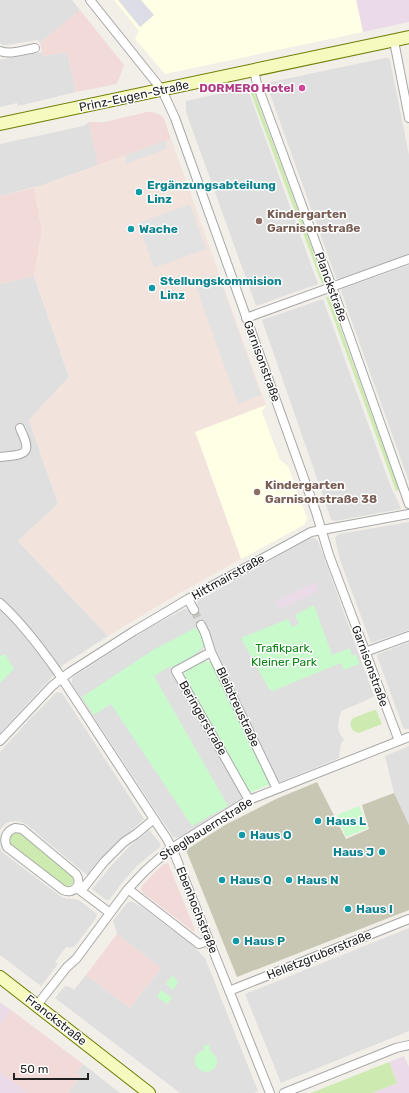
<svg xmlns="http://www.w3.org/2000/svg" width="409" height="1093" font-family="Rubik,sans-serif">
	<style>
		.residential { fill: #e0dfdf }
		.commercial { fill: #f2dad9 }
		.industrial { fill: #ebdbe8 }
		.education { fill: #ffffe5 }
		.military { fill: #f3e3dd }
		.construction { fill: #c7c7b4 }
		.grass { fill: #cdebb0 }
		.park { fill: #c8facc }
		.parking { fill: #e2e2e2 }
		.plaza { fill: #dddde8 }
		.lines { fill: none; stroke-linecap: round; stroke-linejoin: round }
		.minor-tunnel { stroke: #c8c6c1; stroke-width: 8; stroke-dasharray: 8 4; stroke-linecap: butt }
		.minor-casing { stroke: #a9a9a9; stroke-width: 10 }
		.secondary-casing { stroke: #707d05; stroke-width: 14 }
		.minor { stroke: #fff; stroke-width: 8 }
		.secondary { stroke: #f7fabf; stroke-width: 12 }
		.hotel-dot { fill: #d1479c; stroke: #fff; stroke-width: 1.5 }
		.culture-dot { fill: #0f9aa8; stroke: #fff; stroke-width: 1.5 }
		.education-dot { fill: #8d6e63; stroke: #fff; stroke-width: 1.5 }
		.labels { text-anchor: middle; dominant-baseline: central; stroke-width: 3; stroke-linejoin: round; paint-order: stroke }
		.hotel-label { font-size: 12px; font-weight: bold; fill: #b23c85; stroke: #fff; text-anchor: end }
		.street-label { font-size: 12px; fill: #222; stroke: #fff }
		.culture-label { font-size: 12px; font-weight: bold; fill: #0d838f; stroke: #fff; text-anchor: start }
		.education-label { font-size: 12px; font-weight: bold; fill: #785e54; stroke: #fff; text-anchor: start }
		.park-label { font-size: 12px; fill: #0c8416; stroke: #fff }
	</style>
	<rect width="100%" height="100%" fill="#f2efe9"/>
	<path class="residential" d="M0 0H72L80 10 40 43 38 40 7 45H3L0 43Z
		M42 52 44 56 67 52 76 92 18 106 17 103 0 107V60Z
		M385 58H388L390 60 409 155V254L340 279H338L336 278 266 83Z
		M244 88 248 90 318 284 256 306 186 112V101Z
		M89 122 98 165 43 185 0 196V144L83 126Z
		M409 265V482L341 291 342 289Z
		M34 276 69 377 29 420 58 504 18 541 108 636 63 665 0 733V284Z
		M323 299 392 490 396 497 401 509 335 521 331 519 330 516 262 320Z
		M409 522V630L371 643 340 560 335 538 336 536 339 534Z
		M314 538 318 541 374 696 367 700 341 711 339 719 338 728 340 734 344 740 341 743 339 758 280 782 277 779 205 627V646L201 652 172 669 244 798 180 837 176 838 173 837 72 684V680L73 677 149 628 184 609 191 610 196 609 198 601 309 539Z
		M409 642V729H404L403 727 377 656 378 654Z
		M57 692 62 693 144 819 122 839 102 859 88 876 26 824 21 822 15 821 9 822 4 825 0 830V752L29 720Z
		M409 746V825L394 793 385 756Z
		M149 830 161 844 160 847 138 865 121 884 109 900H106L92 889 110 867 129 847Z
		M0 848 2 852 60 896 64 898 79 900 97 914 96 918 75 946 70 948 66 947 55 962 58 964 41 986 0 955Z
		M131 901 142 907 193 946 205 958 258 1091 254 1093H180L55 998 65 986 70 987 74 990 86 975 130 1008 161 968 117 934 113 921 127 903Z
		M409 928V1031L281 1083 245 994Z
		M83 1064 120 1093H68L81 1076 76 1073Z"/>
	<path class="commercial" d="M80 10 124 65 117 84 76 92 67 52 43 56 40 43Z
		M147 112H152L161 115 164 119 171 139 98 165 89 122H105Z
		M34 188 42 231 34 276 0 284V196Z
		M168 863 195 930 194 932 143 893 141 890 142 886 157 870 164 864Z
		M117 934 161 968 130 1008 86 975Z
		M11 1010 83 1064 76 1073 81 1076 68 1093H28L0 1072V1025Z"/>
	<path class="industrial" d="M356 0H409V22L363 32Z
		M315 582 318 591 280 609 276 601Z
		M0 1002 11 1010 0 1025Z
		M404 1056 409 1067V1093H372L397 1083 389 1062Z
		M0 1072 28 1093H0Z"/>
	<path class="education" d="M114 0H356L363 32 165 74 135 39 139 31Z
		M266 405 262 412 280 460 288 466 307 518 306 521 304 525 241 559 195 431Z"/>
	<path class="military" d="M171 139 266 405 195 432 241 559 178 594 108 636 18 541 58 504 29 420 69 377 34 276 42 231 34 188Z"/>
	<path class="construction" d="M317 782 346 839 369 829 362 805 394 793 409 825V910L237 977 186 850 225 825 276 799Z"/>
	<path class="grass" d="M249 88 253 89 324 280V282L322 284Z
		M326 297H329L330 299 399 490 396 491Z
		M374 710H376L382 724 359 733C351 732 348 724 353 718Z
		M17 832 20 833 72 876 74 880C72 885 70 887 65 887L12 846 9 841 10 836 15 833Z
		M389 1062 397 1083 372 1093H311Z"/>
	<path class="park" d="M314 605 332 655 350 648 352 656 356 654 359 664 344 670 341 663 275 690V692L269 689 241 638 288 619 292 627 299 624 295 615Z
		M199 626C201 631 204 639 204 644 204 651 178 664 172 668L170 666 154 676 228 806 192 826 111 704 94 715 82 697 153 650Z
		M5 654 14 669 0 683V656Z
		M205 661 211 662 214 664 250 741 271 784 249 793 227 751 184 678V675L187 670Z
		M359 806 368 828 346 837 337 815Z
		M173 975 178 983 173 990 166 984Z
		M161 990 172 998 167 1004 157 997Z
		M204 1045H210V1051C228 1062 208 1081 197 1067 195 1065 194 1062 195 1058 196 1054 200 1051 204 1050Z"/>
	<path class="parking" d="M167 140 166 149 125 164 126 155Z
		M190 204 206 249 154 268 138 223Z
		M218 275 261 395 238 404 193 279Z"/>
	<path class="plaza" d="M118 0H141L154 15 140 27Z"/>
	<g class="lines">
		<path class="minor-tunnel" d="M194 610 201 625"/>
		<g class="minor-casing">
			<path id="minor" d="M90 0 162 90 175 118 316 512 329 555 399 741
				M394 41 409 118
				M0 51C11 55 24 50 35 48
				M254 70 257 84 332 287 409 504
				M246 318 409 259
				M0 457C6 456 25 456 26 449 28 443 22 434 20 428
				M188 599 194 610
				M0 603C22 623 40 647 57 671L167 839 175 855 270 1093
				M201 625 205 633 211 652 277 789
				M211 652 176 671 249 800
				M365 652 409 636
				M0 741 52 686 70 672 134 631 188 599 311 532 409 514
				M15 828 22 829 76 874C83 884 74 895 63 890L7 847C3 839 6 831 15 828Z
				M77 888 110 913
				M128 889 199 944 209 941
				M81 891 104 862 124 842 136 834 154 819
				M229 991 409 919
				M37 1005 67 967 76 959 128 889 145 871 164 854 172 848 249 800 409 737
				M284 1093 396 1048 409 1045"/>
		</g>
		<g class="secondary-casing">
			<path id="secondary" d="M0 124 409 37
				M0 977 149 1093"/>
		</g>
		<use href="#minor" class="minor"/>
		<use href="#secondary" class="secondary"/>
	</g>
	<circle class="hotel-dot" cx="302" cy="88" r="4"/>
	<g class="culture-dot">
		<circle cx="139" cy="192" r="4"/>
		<circle cx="131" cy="229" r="4"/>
		<circle cx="152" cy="288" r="4"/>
		<circle cx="318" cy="821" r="4"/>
		<circle cx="242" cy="835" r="4"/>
		<circle cx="382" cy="852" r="4"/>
		<circle cx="222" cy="880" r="4"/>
		<circle cx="289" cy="880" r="4"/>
		<circle cx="348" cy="909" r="4"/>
		<circle cx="236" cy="941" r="4"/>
	</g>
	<g class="education-dot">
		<circle cx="259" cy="221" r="4"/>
		<circle cx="257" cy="492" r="4"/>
	</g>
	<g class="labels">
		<g class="hotel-label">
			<text x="294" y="88">DORMERO Hotel</text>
		</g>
		<g class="street-label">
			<text transform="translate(134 96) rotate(-12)">Prinz-Eugen-Straße</text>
			<text transform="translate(331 287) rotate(70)">Planckstraße</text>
			<text transform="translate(262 361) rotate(70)">Garnisonstraße</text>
			<text transform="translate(228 577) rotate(-29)">Hittmairstraße</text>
			<text transform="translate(370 666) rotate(70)">Garnisonstraße</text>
			<text transform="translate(238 707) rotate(65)">Bleibtreustraße</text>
			<text transform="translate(203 718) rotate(60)">Beringerstraße</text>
			<text transform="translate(206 829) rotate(-32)">Stieglbauernstraße</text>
			<text transform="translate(197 910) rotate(68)">Ebenhochstraße</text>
			<text transform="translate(319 955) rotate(-22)">Helletzgruberstraße</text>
			<text transform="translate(56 1020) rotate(38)">Franckstraße</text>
		</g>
		<g class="culture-label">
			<text x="147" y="185">Ergänzungsabteilung<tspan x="147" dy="14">Linz</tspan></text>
			<text x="139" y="229">Wache</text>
			<text x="160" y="281">Stellungskommision<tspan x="160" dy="14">Linz</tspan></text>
			<text x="326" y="821">Haus L</text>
			<text x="250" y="835">Haus O</text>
			<text x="374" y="852" text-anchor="end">Haus J</text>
			<text x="230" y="880">Haus Q</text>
			<text x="297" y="880">Haus N</text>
			<text x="356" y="909">Haus I</text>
			<text x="244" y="941">Haus P</text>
		</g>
		<g class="education-label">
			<text x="267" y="214">Kindergarten<tspan x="267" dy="14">Garnisonstraße</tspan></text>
			<text x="265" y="485">Kindergarten<tspan x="265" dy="14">Garnisonstraße 38</tspan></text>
		</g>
		<g class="park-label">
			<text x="284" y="648">Trafikpark,<tspan x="284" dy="14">Kleiner Park</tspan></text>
		</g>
	</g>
	<path d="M14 1073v6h74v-6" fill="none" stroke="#222222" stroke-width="2"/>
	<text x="20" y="1073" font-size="12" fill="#222222" stroke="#ffffff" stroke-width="3" paint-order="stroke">50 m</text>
</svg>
